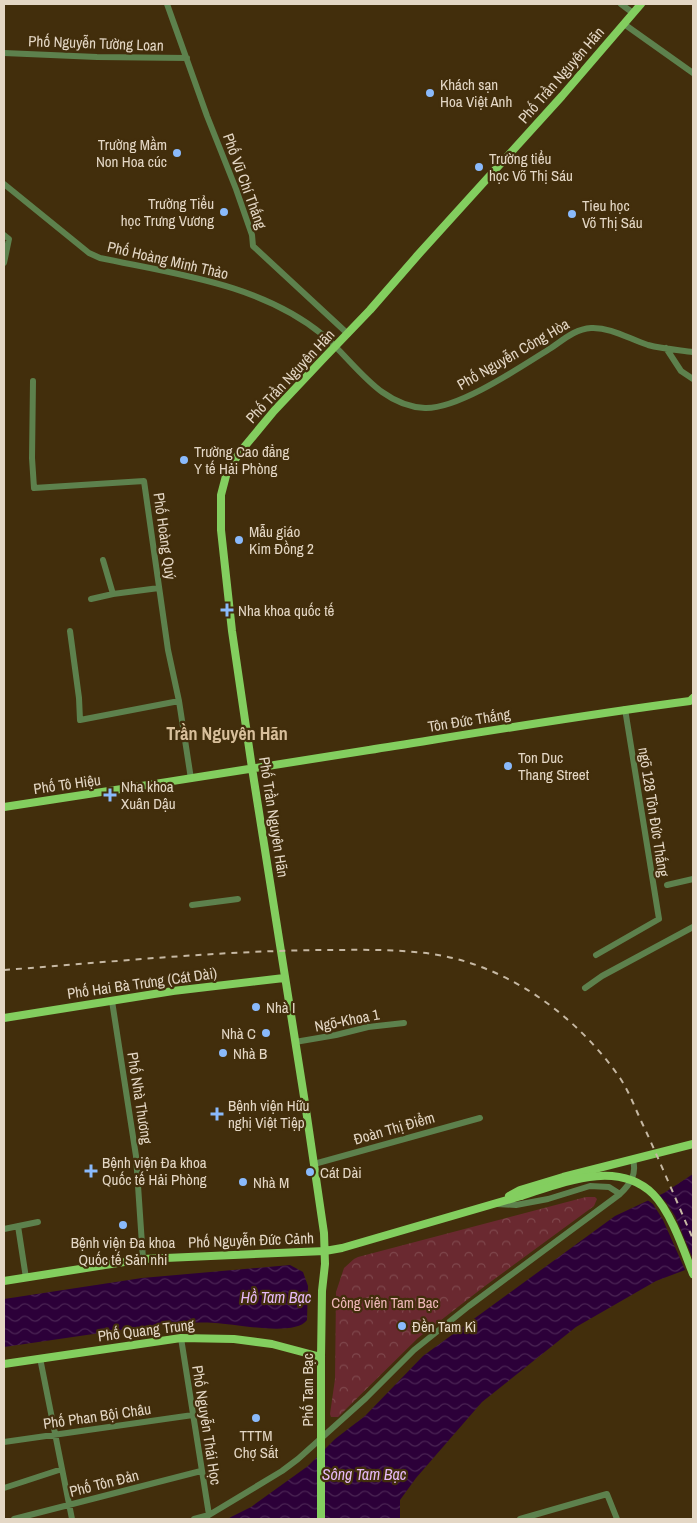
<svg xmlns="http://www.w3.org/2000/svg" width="697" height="1523" font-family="'Archivo Narrow',sans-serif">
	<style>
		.park { fill: url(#park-crowns) }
		.water { fill: url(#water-waves) }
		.pier { fill: #422e0c }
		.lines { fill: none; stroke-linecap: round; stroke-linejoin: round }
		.minor { stroke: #5d814d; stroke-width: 6 }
		.major { stroke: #83ce5f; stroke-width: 8 }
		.rail { stroke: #c6b8a3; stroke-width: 2; stroke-dasharray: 6 6; stroke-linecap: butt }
		.major-bridge { stroke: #83ce5f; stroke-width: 8 }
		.poi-dot { fill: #8abafc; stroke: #422e0c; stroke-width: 2 }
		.labels { text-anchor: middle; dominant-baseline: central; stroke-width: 4.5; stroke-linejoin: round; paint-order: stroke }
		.street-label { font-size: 15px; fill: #e4d7c5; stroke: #422e0c }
		.poi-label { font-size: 15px; fill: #e4d7c5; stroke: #422e0c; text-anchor: start }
		.park-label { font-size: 15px; fill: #eeb6b8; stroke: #422e0c }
		.water-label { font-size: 16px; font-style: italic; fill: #e6b9f7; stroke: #422e0c }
		.quarter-label { font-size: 18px; font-weight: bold; fill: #d8bf9b; stroke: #422e0c }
	</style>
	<defs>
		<pattern id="park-crowns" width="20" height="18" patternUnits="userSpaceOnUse" patternTransform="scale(1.25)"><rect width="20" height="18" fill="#6a2930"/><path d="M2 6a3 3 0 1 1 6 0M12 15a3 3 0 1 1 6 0" fill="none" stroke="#7f474c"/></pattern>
		<pattern id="water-waves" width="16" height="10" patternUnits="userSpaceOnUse" patternTransform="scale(1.25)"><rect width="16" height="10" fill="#2c0039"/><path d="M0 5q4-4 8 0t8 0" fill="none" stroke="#4a2454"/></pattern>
	</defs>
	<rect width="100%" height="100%" fill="#422e0c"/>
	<path class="park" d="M586 1197H595L597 1199 594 1206 485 1286 418 1338 338 1417H331L330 1414 335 1379 336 1292 344 1268 354 1259 358 1257Z"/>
	<path class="water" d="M693 1174V1267L656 1281 576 1327 482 1402 416 1478 400 1500V1519H227L251 1507 308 1466 335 1439 365 1416 423 1356 615 1216 664 1193Z
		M290 1265 303 1272 308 1286 307 1320C295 1337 236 1324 215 1323 183 1321 152 1326 121 1330 82 1336 43 1341 4 1347V1299L142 1278Z"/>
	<path class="pier" d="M657 1193 666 1202 675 1216 693 1259V1269L686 1272 663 1220 653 1204 646 1199Z"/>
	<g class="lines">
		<path class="minor" d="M167 4 207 116 236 189 252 235 253 246 348 334
			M621 4 633 13
			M624 24 693 73
			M4 53 97 57 187 58
			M4 184 89 253 100 258C176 274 261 284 323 335 355 362 379 406 425 408 459 409 522 366 551 348 563 340 575 329 591 328 611 327 629 339 648 345 663 349 679 350 693 352
			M4 235 9 239 4 263
			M666 348 681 371 693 379
			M33 381 32 458 34 488 144 481 168 650 179 701 191 779
			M103 560 113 594
			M91 599 113 594 159 588
			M70 631 79 698 80 720 179 701
			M667 885 693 879
			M192 905 238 899
			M596 955 659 919 625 709
			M585 988 602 976 693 927
			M112 1001 136 1156 143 1259
			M295 1042 336 1035 368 1027 404 1023
			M314 1164 480 1118
			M497 1204 516 1205 548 1199 590 1186 609 1187 620 1194
			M18 1226 26 1278
			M4 1229 38 1222
			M181 1338 209 1515
			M40 1358 72 1519
			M4 1442 193 1415
			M4 1488 62 1469
			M14 1519 201 1471
			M194 1519 209 1515 282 1471 298 1459 366 1398 414 1350 469 1306 620 1194C630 1184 637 1175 633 1160
			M520 1519 607 1494 617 1519"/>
		<path class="major" d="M4 807C126 789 247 769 369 750 476 733 583 715 690 701L693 698
			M4 1018 173 991 284 978
			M509 1196 520 1190 563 1177 693 1144
			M4 1281 143 1259 325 1251 342 1248 521 1196
			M4 1364 181 1338 234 1339 272 1344 321 1357
			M321 1519V1357L322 1291 325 1264 324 1233 305 1103 252 768 232 631 221 530V495L227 472 240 452 274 411 322 360 370 310 417 256 562 96 641 4"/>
		<path class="rail" d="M4 970C110 962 217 951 323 950 367 950 414 948 457 959 523 977 581 1022 620 1078 630 1093 636 1111 644 1127 661 1164 677 1202 693 1239"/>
		<path class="major-bridge" d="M521 1196C562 1183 617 1159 653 1194 671 1212 684 1251 693 1274"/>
	</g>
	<g class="poi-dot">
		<circle cx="430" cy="93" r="5"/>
		<circle cx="177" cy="153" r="5"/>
		<circle cx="479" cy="167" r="5"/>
		<circle cx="224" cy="212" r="5"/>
		<circle cx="572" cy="214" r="5"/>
		<circle cx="184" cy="460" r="5"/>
		<circle cx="239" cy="540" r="5"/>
		<path d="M224.5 602.5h5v5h5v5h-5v5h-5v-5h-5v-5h5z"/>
		<circle cx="508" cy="766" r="5"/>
		<path d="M107.5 787.5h5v5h5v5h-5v5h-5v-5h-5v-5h5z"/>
		<circle cx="256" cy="1007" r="5"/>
		<circle cx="266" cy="1033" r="5"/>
		<circle cx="223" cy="1053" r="5"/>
		<path d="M214.5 1106.5h5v5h5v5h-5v5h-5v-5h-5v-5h5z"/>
		<path d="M88.5 1163.5h5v5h5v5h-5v5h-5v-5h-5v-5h5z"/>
		<circle cx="310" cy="1172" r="5"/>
		<circle cx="243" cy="1182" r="5"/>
		<circle cx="123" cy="1225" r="5"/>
		<circle cx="402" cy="1326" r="5"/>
		<circle cx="256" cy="1418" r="5"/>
	</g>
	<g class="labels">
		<g class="street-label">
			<text transform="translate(96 43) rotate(2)">Phố Nguyễn Tường Loan</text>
			<text transform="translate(561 75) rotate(-49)">Phố Trần Nguyên Hãn</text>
			<text transform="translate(245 181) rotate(70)">Phố Vũ Chí Thắng</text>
			<text transform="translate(168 260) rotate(13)">Phố Hoàng Minh Thảo</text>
			<text transform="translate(513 354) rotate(-30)">Phố Nguyễn Công Hòa</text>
			<text transform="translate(290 376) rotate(-47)">Phố Trần Nguyên Hãn</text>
			<text transform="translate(165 536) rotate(82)">Phố Hoàng Quý</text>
			<text transform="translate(469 720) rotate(-9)">Tôn Đức Thắng</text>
			<text transform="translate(67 784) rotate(-8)">Phố Tô Hiệu</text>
			<text transform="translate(654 812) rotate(81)">ngõ 128 Tôn Đức Thắng</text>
			<text transform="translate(274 817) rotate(81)">Phố Trần Nguyên Hãn</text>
			<text transform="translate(142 983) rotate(-8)">Phố Hai Bà Trưng (Cát Dài)</text>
			<text transform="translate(347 1020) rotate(-11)">Ngõ-Khoa 1</text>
			<text transform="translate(140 1098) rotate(81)">Phố Nhà Thương</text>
			<text transform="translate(394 1128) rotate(-16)">Đoàn Thị Điểm</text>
			<text transform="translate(251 1240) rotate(-2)">Phố Nguyễn Đức Cảnh</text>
			<text transform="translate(146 1330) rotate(-7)">Phố Quang Trung</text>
			<text transform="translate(307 1390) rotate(-90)">Phố Tam Bạc</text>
			<text transform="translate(97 1416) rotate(-8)">Phố Phan Bội Châu</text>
			<text transform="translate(207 1425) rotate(81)">Phố Nguyễn Thái Học</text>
			<text transform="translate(104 1483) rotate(-14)">Phố Tôn Đản</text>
		</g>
		<g class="poi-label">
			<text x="440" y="84">Khách sạn<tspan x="440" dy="17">Hoa Việt Anh</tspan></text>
			<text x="167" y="144" text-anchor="end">Trường Mầm<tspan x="167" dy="17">Non Hoa cúc</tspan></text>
			<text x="489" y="158">Trường tiểu<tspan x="489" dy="17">học Võ Thị Sáu</tspan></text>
			<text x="214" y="203" text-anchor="end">Trường Tiểu<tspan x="214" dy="17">học Trưng Vương</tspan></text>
			<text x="582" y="205">Tieu học<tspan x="582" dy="17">Võ Thị Sáu</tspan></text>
			<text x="194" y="451">Trường Cao đẳng<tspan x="194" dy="17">Y tế Hải Phòng</tspan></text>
			<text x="249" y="531">Mẫu giáo<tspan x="249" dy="17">Kim Đồng 2</tspan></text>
			<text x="238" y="610">Nha khoa quốc tế</text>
			<text x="518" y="757">Ton Duc<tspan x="518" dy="17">Thang Street</tspan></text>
			<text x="121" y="786">Nha khoa<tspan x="121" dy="17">Xuân Dậu</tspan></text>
			<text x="266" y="1007">Nhà I</text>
			<text x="256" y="1033" text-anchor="end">Nhà C</text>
			<text x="233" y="1053">Nhà B</text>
			<text x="228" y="1105">Bệnh viện Hữu<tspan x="228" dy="17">nghị Việt Tiệp</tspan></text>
			<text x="102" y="1162">Bệnh viện Đa khoa<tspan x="102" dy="17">Quốc tế Hải Phòng</tspan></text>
			<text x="320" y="1172">Cát Dài</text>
			<text x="253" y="1182">Nhà M</text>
			<text x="123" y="1242" text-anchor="middle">Bệnh viện Đa khoa<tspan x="123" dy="17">Quốc tế Sản nhi</tspan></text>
			<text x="412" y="1326">Đền Tam Kì</text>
			<text x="256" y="1435" text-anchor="middle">TTTM<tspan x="256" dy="17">Chợ Sắt</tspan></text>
		</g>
		<g class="park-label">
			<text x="385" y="1302">Công viên Tam Bạc</text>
		</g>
		<g class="water-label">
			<text x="276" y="1297">Hồ Tam Bạc</text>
			<text x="364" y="1474">Sông Tam Bạc</text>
		</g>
		<g class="quarter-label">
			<text x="227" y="733">Trần Nguyên Hãn</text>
		</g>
	</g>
	<rect width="697" height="1523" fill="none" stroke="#e4d7c5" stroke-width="10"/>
</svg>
